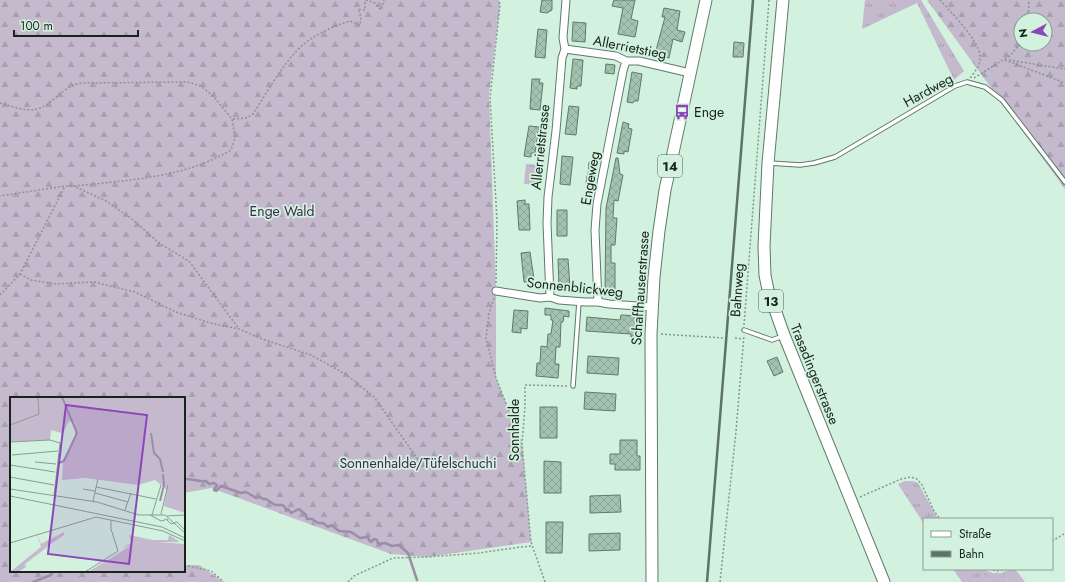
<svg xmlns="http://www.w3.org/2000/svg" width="1065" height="582" font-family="Jost,sans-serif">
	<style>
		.grass { fill: url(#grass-tufts) }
		.forest { fill: url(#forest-firs); fill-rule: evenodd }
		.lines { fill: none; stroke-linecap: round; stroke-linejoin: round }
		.stream { stroke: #9c8da9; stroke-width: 2.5 }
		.building { fill: url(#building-cross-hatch); stroke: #5f7b6a }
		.service-casing { stroke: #5e7a69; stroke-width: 5.5 }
		.minor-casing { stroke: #5e7a69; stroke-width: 9 }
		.primary-casing { stroke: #5e7a69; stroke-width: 13 }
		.path { stroke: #82998b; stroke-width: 1.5; stroke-dasharray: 2 2; stroke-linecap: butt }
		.service { stroke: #fff; stroke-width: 3.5 }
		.minor { stroke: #fff; stroke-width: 7 }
		.primary { stroke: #fff; stroke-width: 11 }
		.rail { stroke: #5f7267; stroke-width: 2.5 }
		.labels { text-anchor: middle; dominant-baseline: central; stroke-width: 3.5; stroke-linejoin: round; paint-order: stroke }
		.shield { fill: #d2f1de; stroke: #4f6156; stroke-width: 1 }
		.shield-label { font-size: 13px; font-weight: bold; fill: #17231c }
		.street-label { font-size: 14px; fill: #17231c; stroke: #d2f1de }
		.poi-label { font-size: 14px; fill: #17231c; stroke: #d2f1de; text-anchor: start }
		.park-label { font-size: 14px; fill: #402850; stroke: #d2f1de }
		.inset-river { fill: none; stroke: #9c8da9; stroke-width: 2 }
		.inset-road { fill: none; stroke: #879f90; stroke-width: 1 }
		.view { fill: #8c46b9; fill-opacity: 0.15; stroke: #8c46b9; stroke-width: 2 }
		.inset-edge { fill: none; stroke: #17231c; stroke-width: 2 }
	</style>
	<defs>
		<pattern id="grass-tufts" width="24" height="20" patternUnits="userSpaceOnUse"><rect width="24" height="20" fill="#c4b9cd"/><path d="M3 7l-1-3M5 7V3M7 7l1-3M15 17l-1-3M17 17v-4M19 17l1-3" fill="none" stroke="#a89faf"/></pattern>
		<pattern id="forest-firs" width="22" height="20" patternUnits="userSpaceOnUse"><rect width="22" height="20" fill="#c4b9cd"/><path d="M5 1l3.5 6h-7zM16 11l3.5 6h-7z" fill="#a89faf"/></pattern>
		<pattern id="building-cross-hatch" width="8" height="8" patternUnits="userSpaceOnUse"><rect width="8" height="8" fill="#a3c3b0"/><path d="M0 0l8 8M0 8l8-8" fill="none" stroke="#8ca797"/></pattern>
	</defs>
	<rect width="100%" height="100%" fill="#d2f1de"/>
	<path class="grass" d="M865 0H921L964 71 954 80 917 3 862 29Z
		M526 164 541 165 539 185 524 184Z
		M905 481H912L918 483 938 519H924V524L898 484Z
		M953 569H985L987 571 984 573 990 582H962Z
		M1011 569H1015L1025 582H1009L1001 573Z"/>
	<path class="forest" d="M0 0H499L500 5 489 94 496 291V378L522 444 531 542 427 557 391 554 211 488 184 493V398H11V571H184V565H199L224 582H0Z
		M927 0H1065V189ZM1021 20H1045V44H1021Z
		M987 571 993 573H1001L1009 582H990L984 573Z"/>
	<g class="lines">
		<path class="stream" d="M184 479C192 478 197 482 206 481L209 484 214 483 217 485 214 490 216 491 221 486 241 493 246 492 256 498 260 497 263 499H266L275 505H282L285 507 286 511 288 509 291 513 299 509 306 515 307 519H312L318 523H323L328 527 331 525 339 531 351 532 360 538 368 537 369 540 371 542 374 539 377 540 378 544 385 543 392 546 399 545 408 553 417 580
			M33 582 51 575 53 571"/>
	</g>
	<path class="building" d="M542 0H552V10L547 13 540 12Z
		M614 0H635L631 19 638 21 635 37 618 34 623 8 612 6Z
		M664 8 680 11 677 30 685 32 682 42 673 39 669 58 655 54 665 17H662Z
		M573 22 586 23 585 42 572 41Z
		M538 29 547 30 545 58 535 57Z
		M734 42 744 43 743 57H733Z
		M573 59 583 60 581 86H577V89L570 88Z
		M606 64 615 65 614 74 605 73Z
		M632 72 642 74 638 101H634L633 103 627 102Z
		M532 79H540L539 83H543L540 110 530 109Z
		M569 106 579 107 576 135 565 134Z
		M623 122 629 124 628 128 632 129 628 152 624 151V154L617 153Z
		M529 126 539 127 535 153H531V157L524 156Z
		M562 156 573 157 570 185 560 184Z
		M616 158H618L620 174 623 175 618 201 614 200 613 218H617L615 245H611V263H615V291H605L606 208Z
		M589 162 597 163 592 194 587 193 588 184 586 183 587 176H588Z
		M525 200V204H529L530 230H519L517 201Z
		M557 210H567V236H557Z
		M530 252 534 279 530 280V282H524L521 253Z
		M558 259H568L570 287H559Z
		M545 308 569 311V317L564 316 563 322H561L560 347H556L555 364H559L558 378 536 376 537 363H540L541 346 547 347 548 334H551L553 320H551V315H545Z
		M514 310 528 311 527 329 521 328V333L512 332Z
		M621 315 641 316 640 338 631 337V334L586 331 587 317 620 320Z
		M588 356 619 358 618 375 587 373Z
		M777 357 783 372 774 376 767 361Z
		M585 392 616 394 615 411 584 409Z
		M540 407H557V438H540Z
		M620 440H637V456H640V470H615V464H610V454H620Z
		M544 461 561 462V493H544Z
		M620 495 621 512 590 513V496Z
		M546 522H563L562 553H546Z
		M620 533V550L589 551V534Z"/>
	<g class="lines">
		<g class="service-casing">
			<path id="service" d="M769 163 800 165 814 163 835 157 955 86 967 82 985 87 1002 100 1065 182
				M744 330 772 340 783 336
				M573 386 579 302"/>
		</g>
		<g class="minor-casing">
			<path id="minor" d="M565 49 616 56 626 61H639L690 73
				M496 291 540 298 550 297 559 300 585 302H598L609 304 652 307
				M550 297 547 223 548 197 556 131 562 58 565 49 563 38 566 0
				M598 302 595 230 597 204 623 71 626 61"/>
		</g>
		<g class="primary-casing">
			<path id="primary" d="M783 0 768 163 764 246 765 275 768 290 784 335 884 582
				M652 582 651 334 654 277 659 231 665 190 706 0"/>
		</g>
		<path class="path" d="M366 0 375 3 381 10 384 0
			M940 0C950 11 980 42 980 56 981 64 975 72 970 78
			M1028 20 1029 0
			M1005 60 1065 83
			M1009 60 1065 69
			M974 78 1011 55 1021 42
			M0 103C11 106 26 112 37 109 50 106 61 90 74 85 78 83 84 83 89 83L187 82 201 86 214 97 232 119 235 138 231 150C184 178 128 180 76 186H65L0 196
			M233 119 246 118 253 114C266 94 286 58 304 44 318 33 334 26 350 21L360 25 361 17 358 9 365 10V0
			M76 187 106 201 132 219 159 243 189 261 239 329
			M20 274 31 280 56 284 94 282 135 292 176 312 210 323 239 329 262 339 311 355 347 375 374 397 419 461
			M496 283 497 220 490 98 500 5 499 0
			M0 295 20 274 65 186
			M494 298 489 314 486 338 496 378 522 444
			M744 325 769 0
			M661 334 723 338
			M735 338 743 339
			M860 497 901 479 911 477 917 479 922 485 934 511 940 519
			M1052 541 1064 534
			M184 565 211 571 224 582
			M989 569 997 571 1006 569
			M348 582 354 576 393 558 427 557 479 553 521 547 533 546
			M545 582 531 542 522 444 525 406V385L568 386
			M720 582 736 431 744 335"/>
		<use href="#service" class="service"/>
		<use href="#minor" class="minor"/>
		<use href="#primary" class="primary"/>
		<path class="rail" d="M707 582 753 0"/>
	</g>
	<defs>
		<g id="bus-bare" transform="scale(1.2)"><path d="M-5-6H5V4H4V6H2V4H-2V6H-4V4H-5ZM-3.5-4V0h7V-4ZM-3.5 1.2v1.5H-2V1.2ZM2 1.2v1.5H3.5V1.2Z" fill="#8c46b9" stroke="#d2f1de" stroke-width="2.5" paint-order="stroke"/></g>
	</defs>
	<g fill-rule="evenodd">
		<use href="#bus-bare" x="682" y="112"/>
	</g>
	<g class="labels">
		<g class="shield">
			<rect x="658" y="155" width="24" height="22" rx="3"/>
			<rect x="759" y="290" width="24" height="22" rx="3"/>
		</g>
		<g class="shield-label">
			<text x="670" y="166">14</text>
			<text x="771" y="301">13</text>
		</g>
		<g class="street-label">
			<text transform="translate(630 47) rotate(11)">Allerrietstieg</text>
			<text transform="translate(928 90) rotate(-29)">Hardweg</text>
			<text transform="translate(540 147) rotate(-84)">Allerrietstrasse</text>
			<text transform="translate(590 178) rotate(-80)">Engeweg</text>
			<text transform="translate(575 287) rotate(6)">Sonnenblickweg</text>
			<text transform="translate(640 288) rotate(-86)">Schaffhauserstrasse</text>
			<text transform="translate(737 290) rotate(-86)">Bahnweg</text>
			<text transform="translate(815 374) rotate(68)">Trasadingerstrasse</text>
			<text transform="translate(514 430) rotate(-90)">Sonnhalde</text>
		</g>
		<g class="poi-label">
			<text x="694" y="112">Enge</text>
		</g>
		<g class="park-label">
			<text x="282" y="211">Enge Wald</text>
			<text x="418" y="463">Sonnenhalde/Tüfelschuchi</text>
		</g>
	</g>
	<g transform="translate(10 397)">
		<rect width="175" height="175" fill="#d2f1de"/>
		<path d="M11 0H34L38 7 30 16ZM54 135V138L26 157 40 148 15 167 16 170 8 175H0L31 150 27 137 31 147ZM119 138 143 143H158L159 138 170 145H128L111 152 121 146Z" fill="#c4b9cd"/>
		<path d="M0 0H11L23 6 30 16 37 7 34 0H175V116L154 109 157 93 145 83 128 88 76 81 52 83 53 63 65 39V26L59 24 51 40 52 36 41 33 40 43 0 45ZM133 144 175 147V175H78L125 146Z" fill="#c4b9cd"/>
		<path class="inset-river" d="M141 36 144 56 150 62 153 75M49 66 54 64 67 36 52 0M150 104 154 88 153 77"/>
		<path class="inset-road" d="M0 28 29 17 28 0M0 45 40 43 50 46 44 99M2 58 48 54M25 65 46 67M0 68 45 75M0 80 44 88M86 90 146 102M0 92 87 105 129 118H155L175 136M73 92 85 94M85 96 118 105M0 99 152 130 175 141M83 104 88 82M115 113 121 96M151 117 158 88M140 118 151 124 158 122M142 118 151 88M157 119 175 118M157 123 161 127 167 125 175 133M0 146 86 120 153 134 175 144M75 175 108 154 101 132V123"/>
		<path class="view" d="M56 8 137 18 119 167 38 157Z"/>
		<rect width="175" height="175" class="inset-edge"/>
	</g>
	<rect x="923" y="518" width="130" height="52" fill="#d2f1de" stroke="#879f90"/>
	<rect x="931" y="531" width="20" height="6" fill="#ffffff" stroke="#879f90"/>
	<text x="959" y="538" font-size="12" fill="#17231c">Straße</text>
	<rect x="931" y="551" width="20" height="6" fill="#5f7267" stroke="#879f90"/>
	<text x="959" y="558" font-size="12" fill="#17231c">Bahn</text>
	<g transform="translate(1033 32) rotate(263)"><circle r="19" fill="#d2f1de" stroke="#879f90"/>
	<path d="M0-3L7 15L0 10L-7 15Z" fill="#8c46b9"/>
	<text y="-6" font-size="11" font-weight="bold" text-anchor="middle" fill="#17231c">N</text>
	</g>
	<path d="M14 30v6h124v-6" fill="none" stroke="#17231c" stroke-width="2"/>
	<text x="20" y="30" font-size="12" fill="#17231c" stroke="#d2f1de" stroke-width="3" paint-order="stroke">100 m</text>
</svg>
